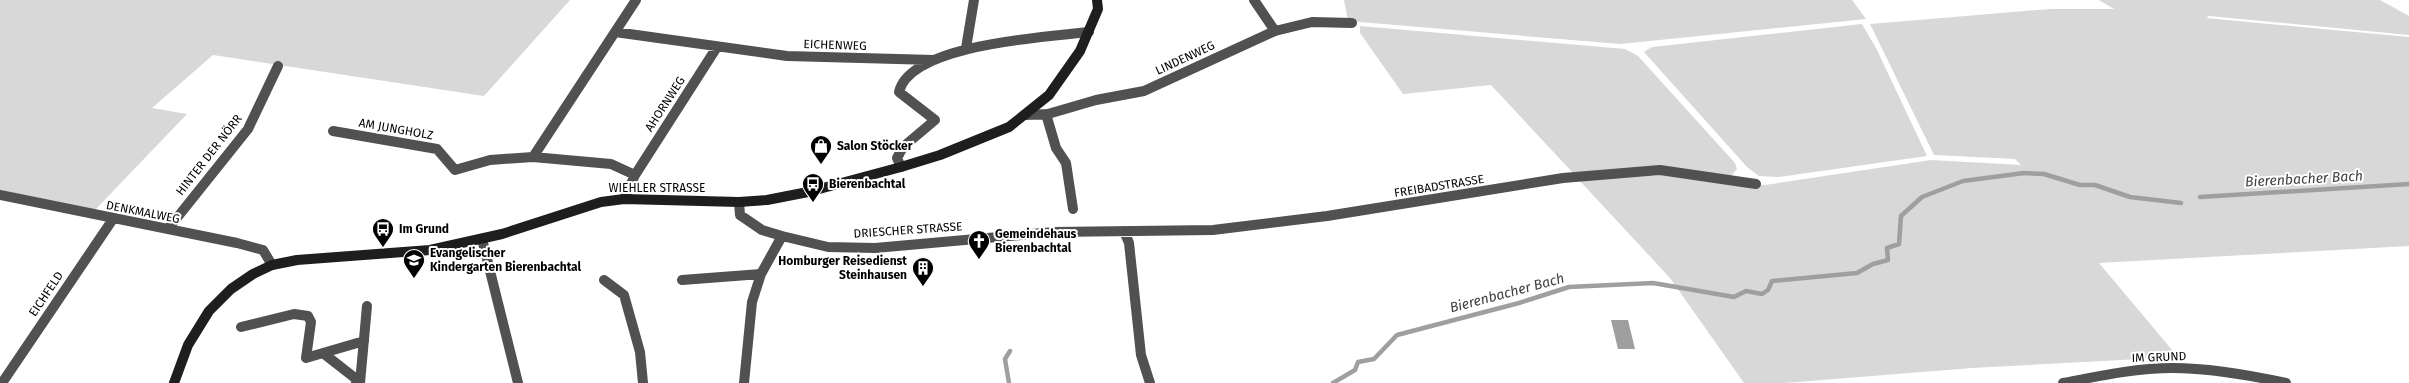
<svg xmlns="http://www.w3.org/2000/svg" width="2409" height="383" font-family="'Fira Sans',sans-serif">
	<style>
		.green { fill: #d8d8d8 }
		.water { fill: #9f9f9f }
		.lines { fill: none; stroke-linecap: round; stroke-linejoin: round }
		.stream { stroke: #9f9f9f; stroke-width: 4.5 }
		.minor { stroke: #515151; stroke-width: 10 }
		.secondary { stroke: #1e1e1e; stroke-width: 10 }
		.labels { text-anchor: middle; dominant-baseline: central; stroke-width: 4; stroke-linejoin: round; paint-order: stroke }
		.street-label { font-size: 12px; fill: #000; stroke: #fff }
		.poi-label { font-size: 12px; font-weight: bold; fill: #000; stroke: #fff; text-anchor: start }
		.water-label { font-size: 14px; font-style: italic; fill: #404040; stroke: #fff }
	</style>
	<rect width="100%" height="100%" fill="#fff"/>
	<path class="green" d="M0 0H570L484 96 213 55 152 108 187 114 95 210 0 190Z
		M1344 0H1852L1866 19 1620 44 1348 21Z
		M2099 0H2380L2409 16V35L2209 16 2206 18 2409 37V246L2099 263 2178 357 1972 368 1785 383H1744L1670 278 1579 180 1665 175 1750 185H1765L1931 160 2021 165 2015 159 1934 155 1870 24 2050 9H2114Z
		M1862 24 1877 50 1927 156 1779 177 1759 176 1747 167 1644 52 1652 47Z
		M1360 26 1625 49 1638 56 1735 163 1737 169 1731 176 1711 174H1574L1491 85 1403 94 1360 33Z"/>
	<path class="water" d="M1611 320H1628L1635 349H1618Z"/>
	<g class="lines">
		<path class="stream" d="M2200 197 2409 184
			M1009 383 1005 359 1010 351
			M1333 383 1355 370 1358 362 1374 359 1397 335 1519 303 1569 287 1653 283 1734 297 1746 291 1762 294 1768 290 1772 281 1857 273 1873 264 1888 260 1887 248 1899 244 1901 216 1922 197 1963 181 2024 173 2044 174 2080 185H2095L2130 197 2181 203"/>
		<path class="minor" d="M1254 0 1275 31
			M615 32 787 56 934 60
			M966 48 974 0
			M1046 114 1056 148 1066 163 1073 209
			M1026 115 1048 114 1096 100 1144 91 1275 31 1312 22 1352 23
			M333 131 437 149 455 170 490 160 533 157
			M901 167 897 158 903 147 935 120 899 92C910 44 1047 37 1089 32
			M635 175 717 47
			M0 195 237 243 263 250 272 265
			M624 199 635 175 611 164 533 157 636 0
			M739 202 740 215 762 230 782 236 828 247 875 248 1054 232 1213 230 1327 216 1563 178 1660 170 1756 184
			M168 229 248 129 278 66
			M1124 231 1129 243 1141 355 1150 383
			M482 239 518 383
			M604 280 624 295 640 352 643 383
			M682 280 761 274
			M241 327 294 314 308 316 311 322 306 358 364 341
			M323 353 360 382 356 383
			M2 383 113 219
			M360 383 367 306
			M744 383 752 302 761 274 782 236
			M2063 383C2099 376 2136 368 2173 368 2211 368 2249 375 2286 383"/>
		<path class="secondary" d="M174 383 188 345 209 311 231 289 253 274 272 265 297 260 430 250 502 234 601 202 624 199 739 202 767 200 808 192 901 167 940 155 1009 127 1049 95 1080 51 1098 9 1097 0"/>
	</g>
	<defs>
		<g id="shop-pin" transform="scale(1.125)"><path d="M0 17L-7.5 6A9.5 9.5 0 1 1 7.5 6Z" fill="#000" stroke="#fff"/><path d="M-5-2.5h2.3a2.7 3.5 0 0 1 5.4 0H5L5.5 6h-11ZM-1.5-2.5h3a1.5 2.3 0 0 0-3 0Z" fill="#fff"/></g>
		<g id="bus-pin" transform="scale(1.125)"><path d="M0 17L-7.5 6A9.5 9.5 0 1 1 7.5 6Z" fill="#000" stroke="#fff"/><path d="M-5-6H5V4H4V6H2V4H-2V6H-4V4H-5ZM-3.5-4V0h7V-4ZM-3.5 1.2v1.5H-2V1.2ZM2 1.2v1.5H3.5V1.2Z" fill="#fff"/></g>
		<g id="church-pin" transform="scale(1.125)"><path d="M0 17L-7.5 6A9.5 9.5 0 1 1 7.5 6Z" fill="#000" stroke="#fff"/><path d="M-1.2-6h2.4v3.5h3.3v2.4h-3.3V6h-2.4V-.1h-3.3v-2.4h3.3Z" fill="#fff"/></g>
		<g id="school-pin" transform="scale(1.125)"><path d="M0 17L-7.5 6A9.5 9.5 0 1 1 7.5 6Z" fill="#000" stroke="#fff"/><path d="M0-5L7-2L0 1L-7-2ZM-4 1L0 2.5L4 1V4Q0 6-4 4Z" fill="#fff"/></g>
		<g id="building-pin" transform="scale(1.125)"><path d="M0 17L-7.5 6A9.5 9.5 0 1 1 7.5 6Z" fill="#000" stroke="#fff"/><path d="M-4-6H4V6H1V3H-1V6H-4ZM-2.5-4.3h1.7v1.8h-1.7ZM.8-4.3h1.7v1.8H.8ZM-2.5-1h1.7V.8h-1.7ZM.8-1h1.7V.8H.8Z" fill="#fff"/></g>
	</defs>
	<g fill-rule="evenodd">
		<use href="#shop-pin" x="821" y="146"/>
		<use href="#bus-pin" x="813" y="184"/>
		<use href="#bus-pin" x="383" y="229"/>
		<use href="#church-pin" x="979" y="241"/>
		<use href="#school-pin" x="414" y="260"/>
		<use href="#building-pin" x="923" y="268"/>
	</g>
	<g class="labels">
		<g class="street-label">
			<text transform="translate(835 45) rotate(2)">EICHENWEG</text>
			<text transform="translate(1185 58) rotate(-25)">LINDENWEG</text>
			<text transform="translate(665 104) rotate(-57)">AHORNWEG</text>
			<text transform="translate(396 129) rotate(10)">AM JUNGHOLZ</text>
			<text transform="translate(209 155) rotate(-52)">HINTER DER NÖRR</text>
			<text transform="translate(1439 186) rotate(-9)">FREIBADSTRASSE</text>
			<text x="657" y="188">WIEHLER STRASSE</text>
			<text transform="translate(143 212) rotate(11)">DENKMALWEG</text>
			<text transform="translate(908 230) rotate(-4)">DRIESCHER STRASSE</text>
			<text transform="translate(46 294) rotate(-56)">EICHFELD</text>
			<text transform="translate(2159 357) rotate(-2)">IM GRUND</text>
		</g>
		<g class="poi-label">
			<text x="837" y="146">Salon Stöcker</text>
			<text x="829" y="184">Bierenbachtal</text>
			<text x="399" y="229">Im Grund</text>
			<text x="995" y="234">Gemeindehaus<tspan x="995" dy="14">Bierenbachtal</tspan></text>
			<text x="430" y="253">Evangelischer<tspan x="430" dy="14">Kindergarten Bierenbachtal</tspan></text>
			<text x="907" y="261" text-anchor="end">Homburger Reisedienst<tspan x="907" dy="14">Steinhausen</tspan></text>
		</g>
		<g class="water-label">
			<text transform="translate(2304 179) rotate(-3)">Bierenbacher Bach</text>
			<text transform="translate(1507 293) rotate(-15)">Bierenbacher Bach</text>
		</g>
	</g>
</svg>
